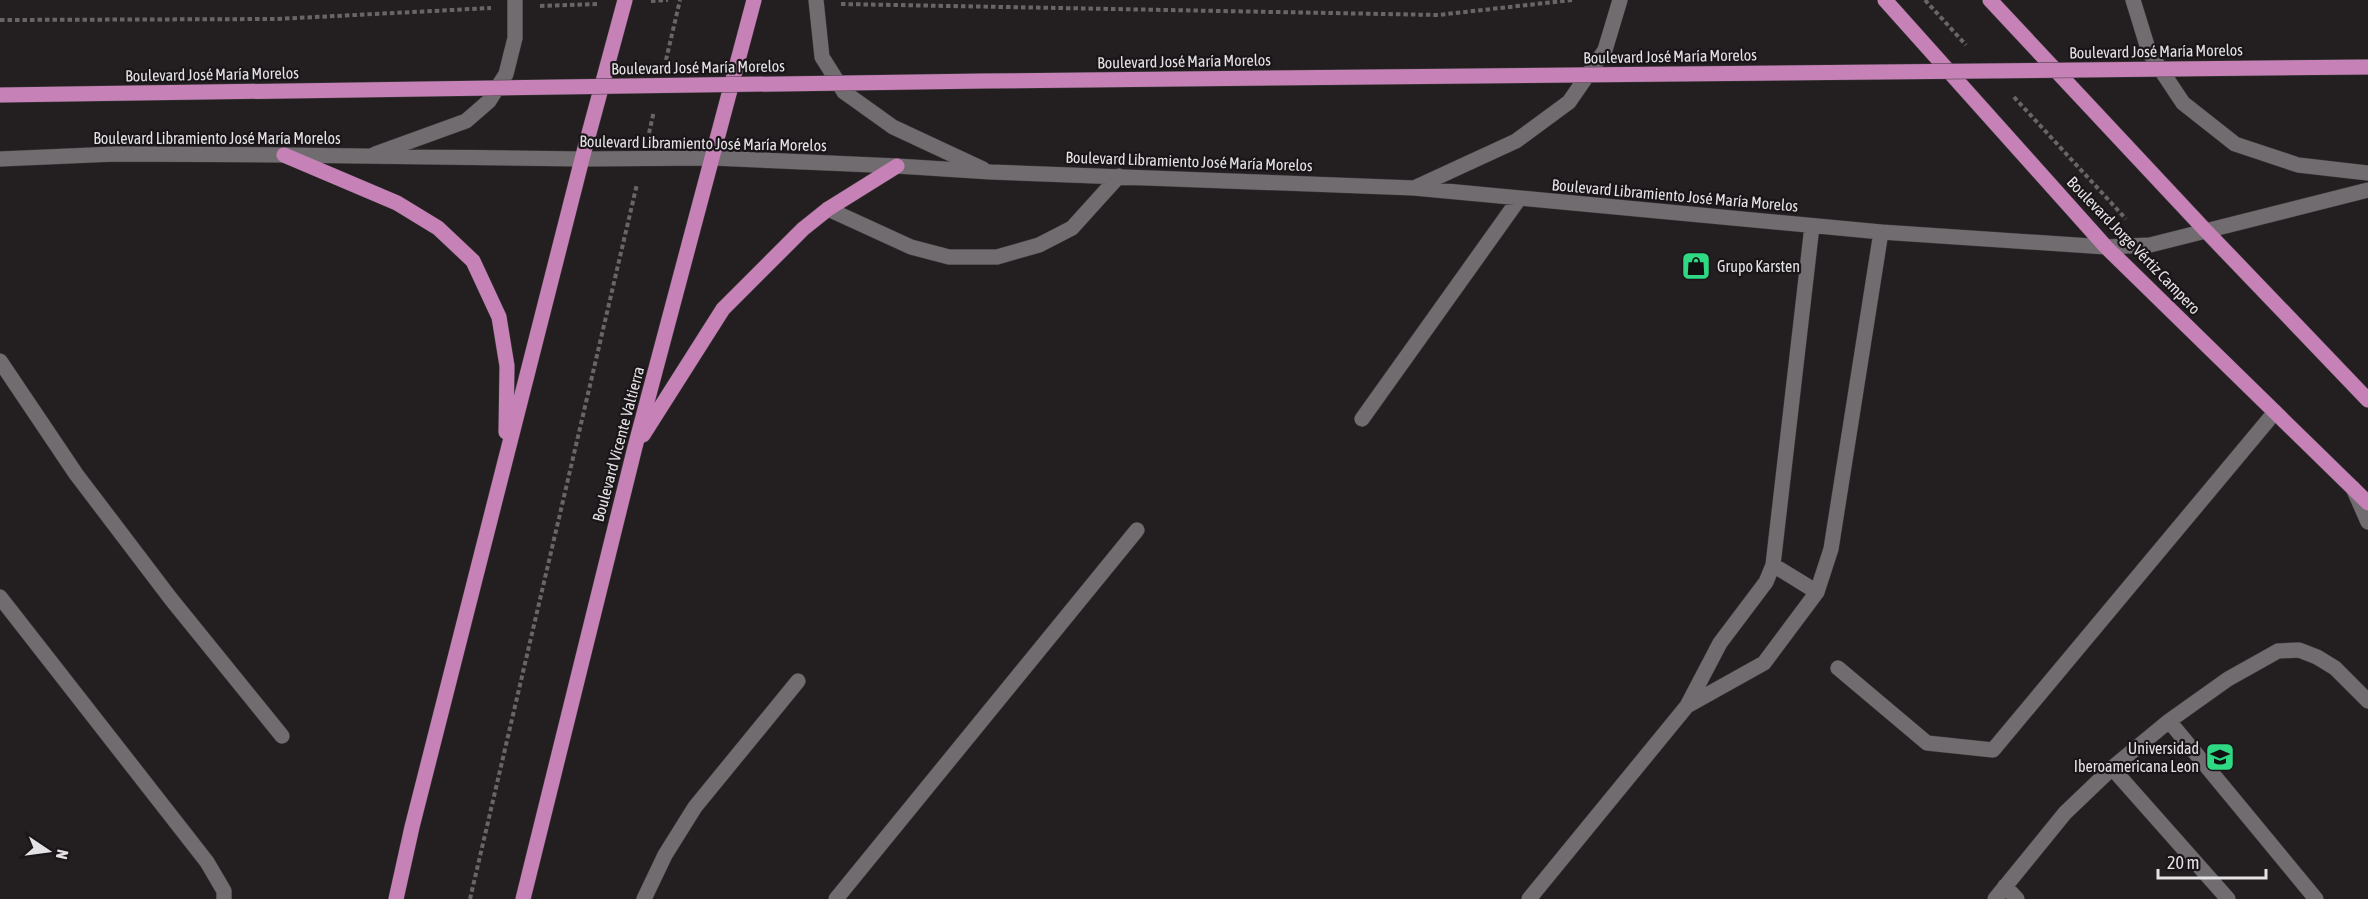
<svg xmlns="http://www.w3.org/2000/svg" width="2368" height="899" font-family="'Asap Condensed',sans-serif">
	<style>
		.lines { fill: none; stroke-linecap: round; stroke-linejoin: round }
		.minor-casing { stroke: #3c393b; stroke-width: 16 }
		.major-casing { stroke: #3c393b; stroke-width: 16 }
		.path { stroke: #696567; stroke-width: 4; stroke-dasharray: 4.5 3; stroke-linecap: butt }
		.minor { stroke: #716c70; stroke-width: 15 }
		.major { stroke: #c682b7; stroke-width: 15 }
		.major-bridge-casing { stroke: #3c393b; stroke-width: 16; stroke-linecap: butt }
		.major-bridge { stroke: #c682b7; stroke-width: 15 }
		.labels { text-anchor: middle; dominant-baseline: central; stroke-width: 4.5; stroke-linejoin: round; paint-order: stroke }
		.street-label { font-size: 16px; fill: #e4e2e4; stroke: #191518 }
		.poi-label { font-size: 16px; fill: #e4e2e4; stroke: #191518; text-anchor: start }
	</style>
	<rect width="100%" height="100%" fill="#231f21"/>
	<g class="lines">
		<g class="minor-casing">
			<path id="minor" d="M816 0 822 57 844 92 893 127 983 169
				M2133 0 2149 52 2183 103 2235 144 2298 165 2368 173
				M375 154 466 121 489 101 506 74 515 38V0
				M0 159 115 154 284 155 582 159 713 158 897 166 991 172 1414 188 1881 232 2106 247 2150 245 2368 190
				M1414 188 1516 141 1569 102 1605 50 1620 0
				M828 209 911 247 949 257H997L1039 245 1072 228 1119 176
				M0 361 76 474 171 599 282 736
				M1362 419 1519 199
				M2353 488 2368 522
				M1773 565 1817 592
				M0 597 207 862 224 891V899
				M1838 668 1927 743 1993 750 2275 412
				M1687 706 1764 663 1817 592 1831 549 1881 232
				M2169 721 2316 899
				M2112 768 2228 899
				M2005 886 2017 899
				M644 899 665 855 695 807 798 681
				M836 899 1137 530
				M1529 899 1687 706 1720 643 1766 582 1773 565 1812 226
				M1995 899 2065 813 2112 768 2169 721 2228 679 2278 651 2299 650 2317 657 2335 668 2368 701"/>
		</g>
		<g class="major-casing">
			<path id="major" d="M1885 0 2106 247 2368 503
				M1990 0 2207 232 2368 400
				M284 155 397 203 438 228 473 261 499 317 507 366 506 432
				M643 435 723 309 803 229 828 209 897 166
				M396 899 412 827 582 159 625 0
				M523 899 635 447 754 0"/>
		</g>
		<path class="path" d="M1925 0 1966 45
			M651 1 668 0
			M841 4 1438 15 1572 0
			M540 6 599 4
			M0 20 277 19 491 8
			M666 60 680 0
			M2014 97 2126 219
			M649 133 654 111
			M470 899 637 184"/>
		<use href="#minor" class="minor"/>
		<use href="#major" class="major"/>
		<g class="major-bridge-casing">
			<path id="major-bridge" d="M0 95 983 81 2368 67"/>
		</g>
		<use href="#major-bridge" class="major-bridge"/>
	</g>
	<defs>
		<g id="shop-square" transform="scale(1.5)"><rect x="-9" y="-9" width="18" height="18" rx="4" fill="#2fd883" stroke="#191518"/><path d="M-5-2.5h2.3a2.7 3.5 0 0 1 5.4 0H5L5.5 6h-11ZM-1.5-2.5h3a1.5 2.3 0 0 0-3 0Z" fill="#111"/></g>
		<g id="university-square" transform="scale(1.5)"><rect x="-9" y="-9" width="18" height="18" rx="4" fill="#2fd883" stroke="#191518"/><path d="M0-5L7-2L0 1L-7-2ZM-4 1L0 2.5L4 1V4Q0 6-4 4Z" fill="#111"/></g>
	</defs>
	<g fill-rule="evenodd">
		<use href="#shop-square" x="1696" y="266"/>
		<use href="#university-square" x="2220" y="757"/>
	</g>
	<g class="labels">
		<g class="street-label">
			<text transform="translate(2156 51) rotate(-1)">Boulevard José María Morelos</text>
			<text transform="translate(1670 56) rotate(-1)">Boulevard José María Morelos</text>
			<text transform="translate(1184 61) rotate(-1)">Boulevard José María Morelos</text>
			<text transform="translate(698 67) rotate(-1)">Boulevard José María Morelos</text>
			<text transform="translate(212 74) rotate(-1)">Boulevard José María Morelos</text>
			<text x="217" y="138">Boulevard Libramiento José María Morelos</text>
			<text transform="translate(703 143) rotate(1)">Boulevard Libramiento José María Morelos</text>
			<text transform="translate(1189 161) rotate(2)">Boulevard Libramiento José María Morelos</text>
			<text transform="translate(1675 195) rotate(5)">Boulevard Libramiento José María Morelos</text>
			<text transform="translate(2134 245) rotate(46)">Boulevard Jorge Vértiz Campero</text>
			<text transform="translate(618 444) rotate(-75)">Boulevard Vicente Valtierra</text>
		</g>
		<g class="poi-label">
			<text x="1717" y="266">Grupo Karsten</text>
			<text x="2199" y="748" text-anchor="end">Universidad<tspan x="2199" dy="18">Iberoamericana Leon</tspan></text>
		</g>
	</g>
	<g transform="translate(48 851) rotate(103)" stroke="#191518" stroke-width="4.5" paint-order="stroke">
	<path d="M0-4.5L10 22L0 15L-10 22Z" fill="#e4e2e4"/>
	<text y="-9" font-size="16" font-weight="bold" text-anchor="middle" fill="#e4e2e4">N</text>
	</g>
	<path d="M2158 869v9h108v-9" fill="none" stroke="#e4e2e4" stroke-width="3"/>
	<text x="2167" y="869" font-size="18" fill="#e4e2e4" stroke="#191518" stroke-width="4.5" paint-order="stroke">20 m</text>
</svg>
